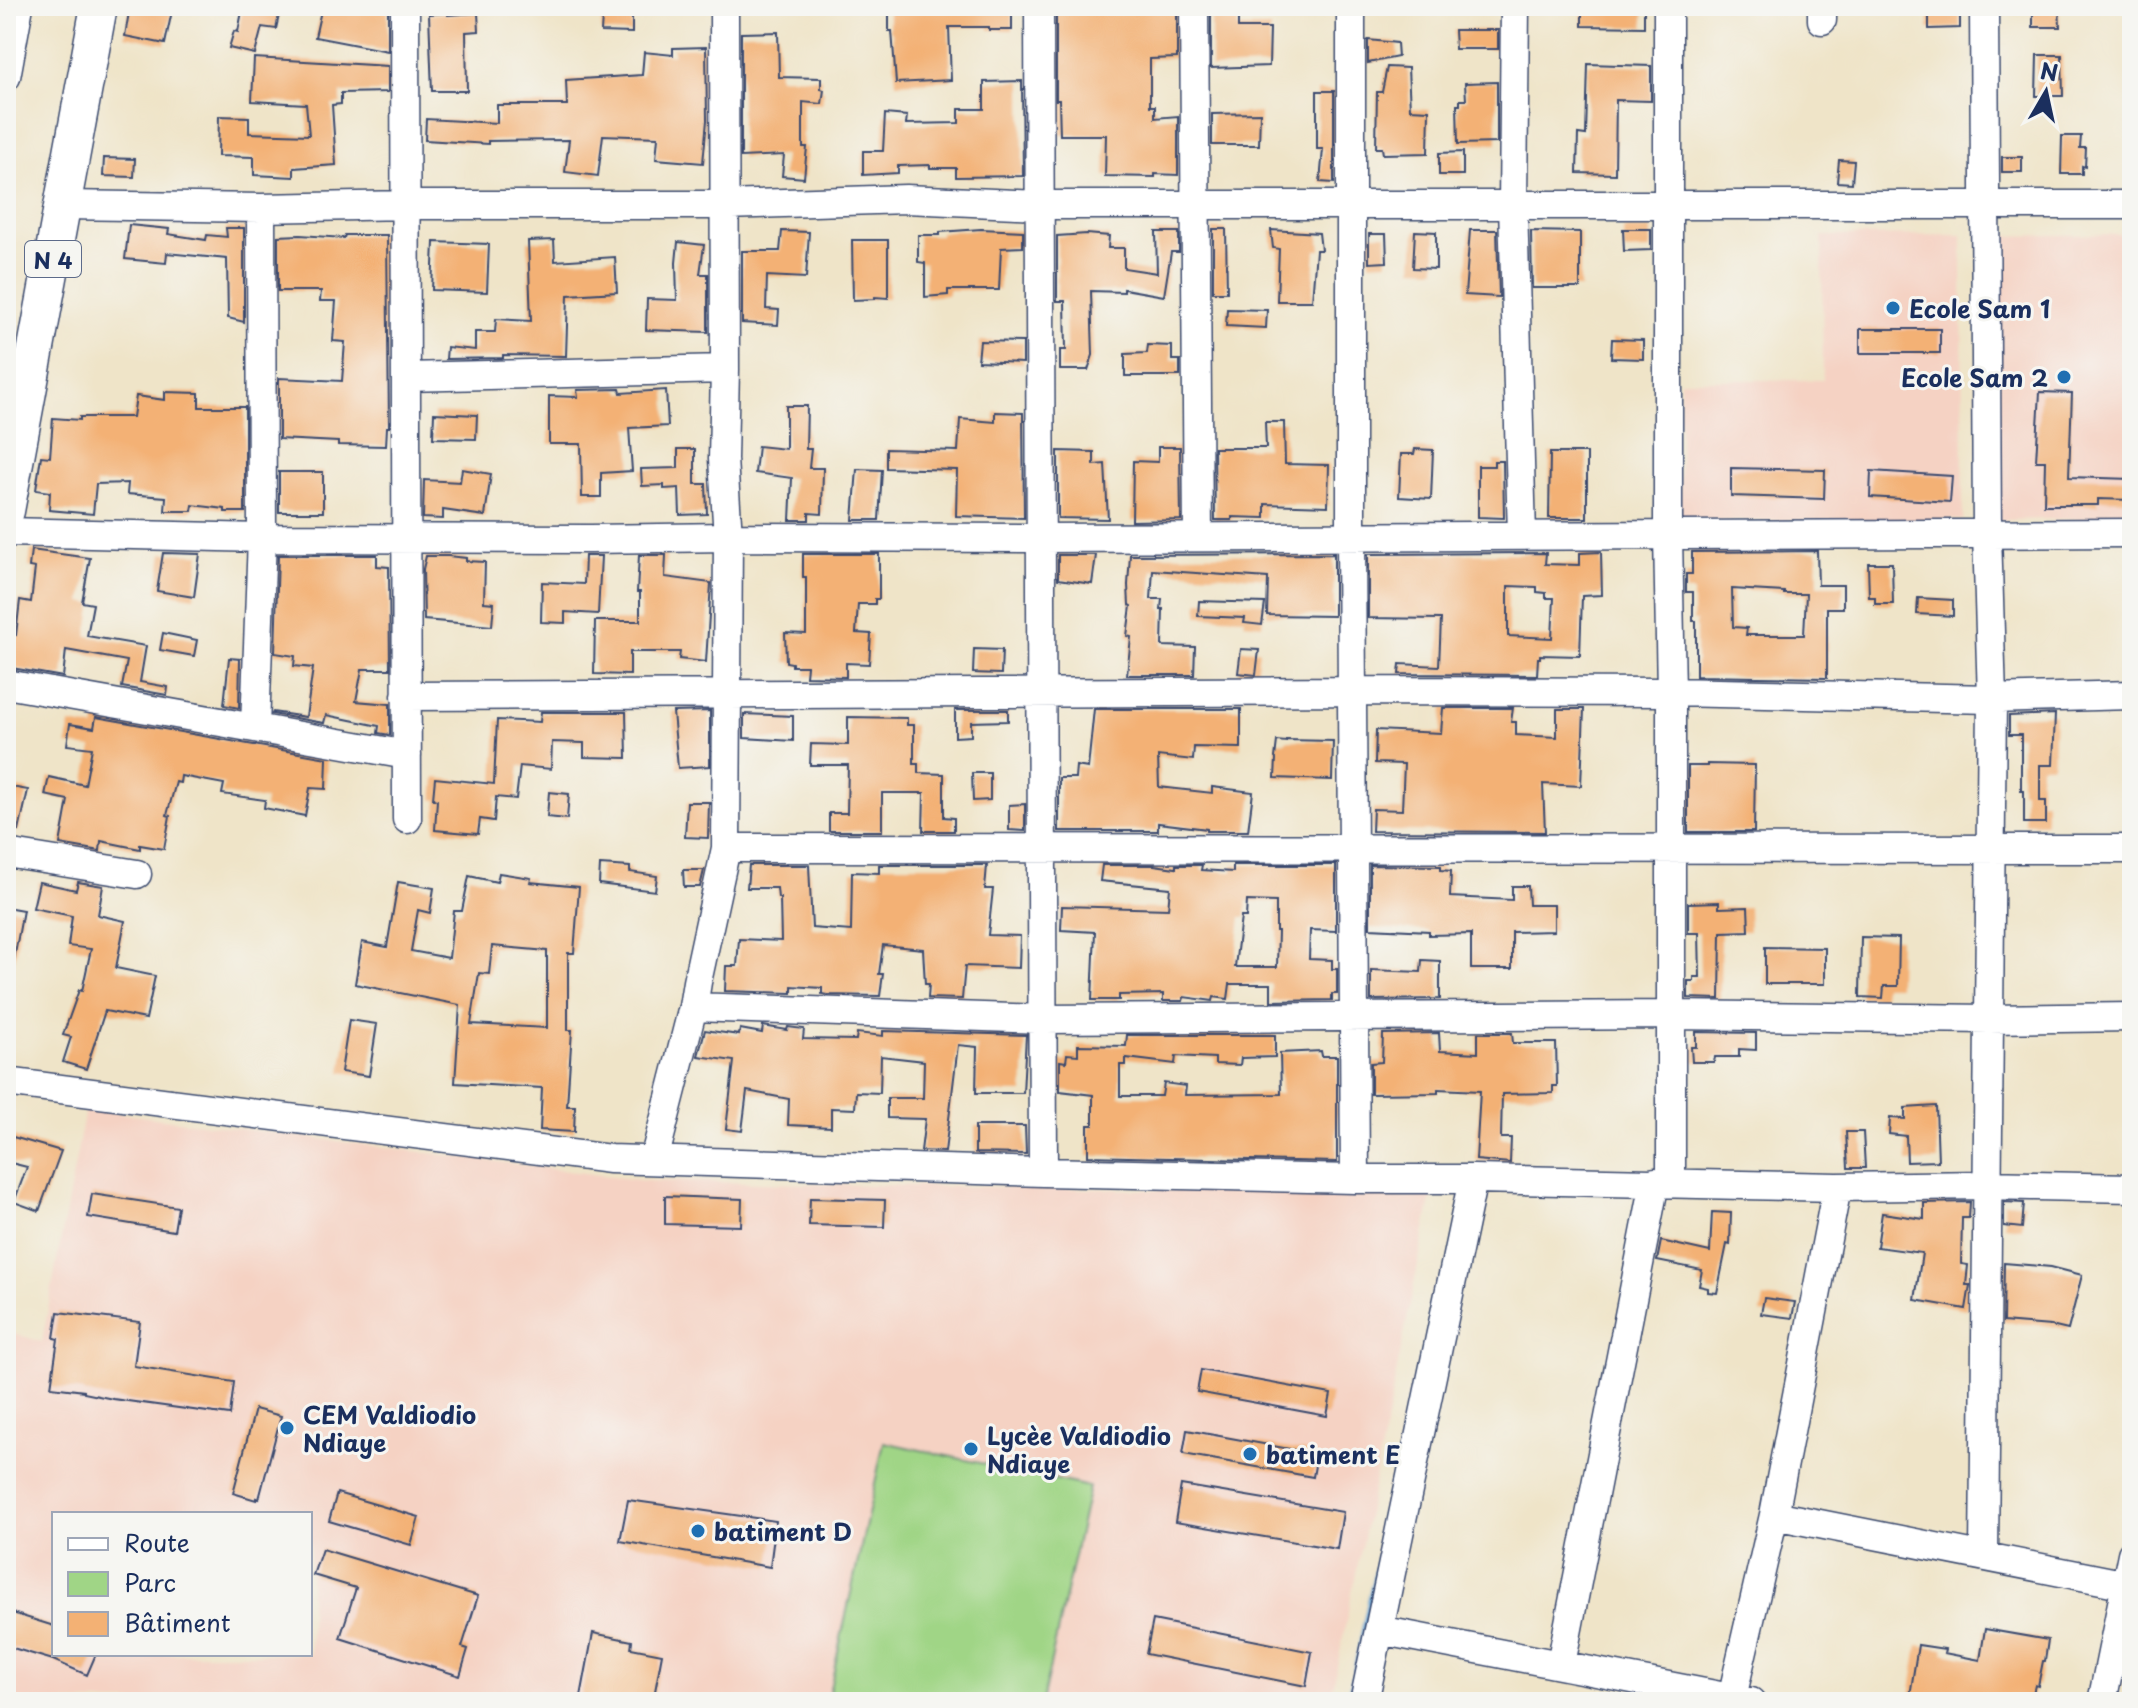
<svg xmlns="http://www.w3.org/2000/svg" width="2138" height="1708" font-family="'Playpen Sans',sans-serif">
	<style>
		.built { fill: #f5d2c3; fill-rule: evenodd }
		.green { fill: #a0d586; stroke: #5e8272; stroke-width: 2 }
		.lines { fill: none; stroke-linecap: round; stroke-linejoin: round }
		.stream { stroke: #62a4d6; stroke-width: 6 }
		.building { fill: #f3b174; fill-rule: evenodd }
		.minor-casing { stroke: #3b4a6e; stroke-width: 31 }
		.major-casing { stroke: #3b4a6e; stroke-width: 39 }
		.minor { stroke: #fff; stroke-width: 28 }
		.major { stroke: #fff; stroke-width: 36 }
		.poi-dot { fill: #1f6fb2; stroke: #f6f6f2; stroke-width: 3 }
		.labels { text-anchor: middle; dominant-baseline: central; stroke-width: 6; stroke-linejoin: round; paint-order: stroke }
		.shield { fill: #f6f6f2; stroke: #5d6b8a; stroke-width: 2 }
		.shield-label { font-size: 22px; font-weight: bold; fill: #1b2f5e }
		.poi-label { font-size: 24px; font-weight: bold; fill: #1b2f5e; stroke: #f6f6f2; text-anchor: start }
	</style>
	<rect width="100%" height="100%" fill="#f6f6f2"/>
	<filter id="ink" filterUnits="userSpaceOnUse"><feTurbulence type="fractalNoise" baseFrequency=".0125" numOctaves="2"/><feDisplacementMap in="SourceGraphic" scale="16" xChannelSelector="R" yChannelSelector="G"/><feConvolveMatrix kernelMatrix="1 2 1 2 8 2 1 2 1" color-interpolation-filters="sRGB"/></filter>
	<filter id="wash" filterUnits="userSpaceOnUse"><feTurbulence type="fractalNoise" baseFrequency=".006" numOctaves="4" result="noise"/><feDisplacementMap in="SourceGraphic" scale="32" xChannelSelector="R" yChannelSelector="G"/><feGaussianBlur stdDeviation="1.8" result="paint"/><feColorMatrix in="noise" values="0 0 0 0 0 0 0 0 0 0 0 0 0 0 0 0 0 1.4 0 .05"/><feComposite in="paint" operator="in"/></filter>
	<g filter="url(#wash)">
		<rect width="100%" height="100%" fill="#efe4c8"/>
		<path class="built" d="M2132 234V518L1998 520 1994 236Z
			M1962 235 1963 520 1680 521V380H1823L1822 236Z
			M85 1109 646 1181 1432 1195 1330 1702H6V1331L42 1342ZM54 1514H310V1654H54Z"/>
		<path class="green" d="M884 1442 1089 1487 1042 1702H827Z"/>
		<g class="lines">
			<path class="stream" d="M1349 1702 1391 1502"/>
		</g>
		<g id="blocks">
			<path class="building" d="M130 6H173L165 44 125 36Z
				M243 6H281L276 29 262 27 255 54 229 48 234 31 238 32Z
				M322 6H388V51L315 37Z
				M889 6 1012 8V30H989V27H949L951 80 896 83 892 31H889Z
				M1101 6H1177V58L1150 59V106H1155V118L1178 116V175L1155 174V177L1105 176 1106 135H1060L1059 100H1056V11L1101 10Z
				M1211 6H1238V28H1270L1269 66 1211 68Z
				M1582 6H1602V9L1644 10V27L1582 26Z
				M1929 6H1960V28L1929 29Z
				M2033 6H2059L2060 27H2033Z
				M448 13V15L478 13 479 31 466 32 467 91H432L429 14Z
				M602 16 632 17V33L601 32Z
				M1454 30H1498V49H1455Z
				M778 32 779 77 821 78V89L824 90 822 104 803 102V147H807L804 178 782 176 784 155 741 157V33Z
				M1368 40 1397 43 1398 57 1368 63Z
				M706 47 707 120 703 163 656 159 658 137 603 135 598 176 565 172 569 140 488 141V144L425 140 426 119 497 123V105H567L566 80 642 75 644 52 673 55V48Z
				M2037 55H2062L2063 96H2036Z
				M254 58 388 66V92L341 93V104L332 105 336 165 294 168V177L254 175V157L218 156 219 116 249 117V133L309 135 306 104 252 101Z
				M1588 64 1651 66V101L1616 100 1615 174 1577 173 1578 134 1586 135Z
				M1387 67 1408 68 1410 109 1429 110 1428 153 1383 154 1382 148H1376L1377 92H1382Z
				M1022 81 1023 176 956 177V168H930V165L898 166V173L863 175V151H883L885 114 907 116 906 124 959 123V109H984V82Z
				M1497 82V143L1458 144 1457 105H1460V100H1466L1465 83Z
				M1317 91H1334V183L1320 182 1323 149H1317Z
				M1260 113 1259 145H1212V114Z
				M2062 136H2081L2080 148H2086L2085 167 2082 166V174H2061Z
				M1463 152V175H1439V153Z
				M2002 157H2022V172H2002Z
				M104 158 135 159 134 177 103 176Z
				M1839 160 1854 161 1852 183 1837 182Z
				M129 225 169 229 168 234 206 240 207 235 227 237 226 228H244V322L228 318 227 259 167 253 166 263 125 259Z
				M981 229 1023 231V247L1001 248 999 290H948V295L925 297V263L918 262V235H940V232Z
				M1213 229H1226L1227 292H1213Z
				M1623 229H1651V250L1624 251Z
				M1271 230 1319 233 1321 250H1316L1312 301H1277L1279 249 1273 248Z
				M1470 230H1497L1499 297 1465 295Z
				M782 231 809 232 806 278 767 276 766 309 779 310 778 325 742 323V251H780Z
				M1415 231 1436 232V269L1413 268Z
				M1531 231 1580 232V288H1532Z
				M1156 232H1179V252H1171L1164 296 1124 289V292L1091 291 1093 355 1088 370H1060V350H1066L1065 301H1057V236L1087 234 1109 236 1108 248H1124V268L1157 273Z
				M1369 234H1386L1387 262 1369 263Z
				M300 235 344 238 345 235H387L389 427H387L386 446 338 445V442L279 439V378L342 381 345 342 333 341 336 301H320L321 291H278V236Z
				M554 240 555 261 615 257 617 292 568 295 566 356 503 355V358L446 359 447 347 475 350V332H495L496 319 531 321 528 241Z
				M852 240H888V298L875 297V299L853 300Z
				M434 242 489 244 487 292 432 290Z
				M678 242 704 245 700 274H708V332L646 330 647 299 677 300 676 263Z
				M1227 309 1267 310 1266 328 1226 326Z
				M1860 329H1940V353H1860Z
				M1612 339 1643 340V359L1611 358Z
				M980 341 1023 342V363L978 361Z
				M1148 345 1172 346V360H1180V376H1125V354L1147 353Z
				M620 389 621 393 666 390 668 426 629 428 632 471 601 473V497H582L581 444H549V396L578 397 577 390Z
				M165 392 199 393V407H245V512H225V509L193 505 192 511H165L166 497 127 494 128 483 96 484 93 514 49 510 50 492 36 490 41 456 50 457 53 418 80 420V417H133L136 396 165 400Z
				M2040 392 2072 393 2069 477 2132 479V500L2098 499V505H2044L2045 461H2036Z
				M786 406H807L806 449H811L809 468H823L822 514 809 513V520H790L792 478 755 473 758 446 786 449Z
				M995 412 1023 413 1024 518 956 516 957 470 886 468V449L958 451 960 419 995 422Z
				M434 413 477 415 476 439 433 438Z
				M1265 422H1284L1285 464 1329 465 1328 506 1265 504V518L1232 517V520H1215L1214 448H1266Z
				M1158 447H1180L1181 520 1132 521 1133 461 1158 462Z
				M678 449H695V484H706L707 514 680 515 679 488 664 489V485L642 486 641 469 678 468Z
				M1415 449 1433 450 1431 499 1399 497 1401 454H1414Z
				M1058 451 1094 452V465L1105 464 1108 519 1058 518Z
				M1550 453H1587V518H1549Z
				M1494 461H1503L1504 518 1478 517V466H1494Z
				M1731 468 1825 470 1824 499 1731 496Z
				M462 469 491 474 485 516 443 510V519L423 518 424 480 460 482Z
				M857 469 882 470 879 520H853Z
				M1871 471 1952 476 1950 502 1870 497Z
				M279 472H323V512H279Z
				M31 550 90 558 82 602 93 604 87 636 146 646 140 682 168 687 167 695 122 687 127 661 66 650 63 677 6 667V650L9 634 16 635 20 600 31 602 35 568 29 567Z
				M1817 551 1818 585H1843V608H1827V678L1696 676V621H1693V592H1686V574H1692V552ZM1732 589 1784 592V594H1806L1804 635H1746L1747 628 1733 627Z
				M1601 552 1602 595 1582 596 1580 656 1540 655V658H1538L1537 675 1399 674 1400 664 1439 666 1441 619 1368 618V554L1546 553 1545 564 1580 565V553ZM1508 586 1537 587V592L1546 593V598H1554L1552 638 1508 636Z
				M163 553 200 554 194 597 157 591Z
				M803 554H879V599H875V604H858L856 633 871 634 869 664 846 663V677L806 676 807 666H792V663L786 662 785 633 806 634V577H803Z
				M1334 554V616L1267 615 1268 578 1153 570 1151 599H1162L1161 609H1163L1162 646 1195 647 1194 675H1127L1131 637 1127 636 1131 606 1129 605 1128 585 1130 555Z
				M278 555H377V566L389 567 390 669H362L356 701 390 704V735L378 733 379 726 326 715 324 723 272 714 273 712 306 717 313 668 294 666 295 656 275 653Z
				M639 555H666L665 577 711 583 706 662 679 659 680 652H630V675L594 674 595 621H640V592H637Z
				M1058 555H1096L1092 584 1058 579Z
				M426 556H448L466 558V561L485 562 484 602 494 603 492 626 424 620 423 569Z
				M585 556H601L598 614 565 612V623L541 622 542 582 584 584Z
				M1868 563H1892L1893 604H1875V597H1869Z
				M1918 598 1953 600V616L1917 614Z
				M1199 601 1265 603 1262 625 1244 623 1245 618 1198 616Z
				M163 633 197 640 194 656 160 650Z
				M974 649 1002 650 1001 674 973 673Z
				M1241 649 1259 650 1256 675 1238 673Z
				M229 658 240 659 239 708 224 705Z
				M1443 708H1513L1511 722H1516V735L1557 737V709H1584L1581 786 1543 784 1545 832 1372 831 1373 809 1402 810 1404 764 1375 763 1376 730 1441 733Z
				M1094 709H1241V748L1194 747 1193 760 1158 756 1159 787 1212 793V787L1253 792 1248 831H1207V829L1158 823V831H1059V778H1075L1076 766 1088 768Z
				M955 710H1008V721L971 722V736L955 737Z
				M710 711V766L678 768 673 712Z
				M541 712H626L627 758 584 757V743L552 742 551 769 520 766 516 799 496 797 494 821 480 819 478 834 435 830 437 800 433 799 435 778 494 784 497 720 540 722Z
				M744 714 793 716V741L744 738Z
				M2055 714 2053 765H2040V801H2046V823H2024V791H2021V735H2009V716Z
				M96 717 327 758 326 789 310 788 305 816 264 808 265 800 222 794 224 784 181 776 180 783 176 782 167 815 170 816 164 849 140 845V849L101 841 100 851 60 844 68 800 45 795 49 777 85 785 92 748 67 745 70 724 94 728Z
				M848 717 907 718V725H914V764H918V773L944 774V817L954 818V831H923L924 793H882V831H829V813H847L848 765H810L811 744 848 745Z
				M1286 740 1333 741 1332 780 1275 778 1276 759 1275 758 1277 741 1286 742Z
				M1707 764 1755 765 1754 832H1688V766H1707Z
				M972 773H990V800L973 801Z
				M6 786 28 790 19 831 6 829Z
				M549 792 569 794 567 819 547 817Z
				M687 802H709L708 838 685 837Z
				M1025 804V831L1009 830V805Z
				M600 865 630 867V872L657 876 655 891 599 884Z
				M749 865H809L812 928 851 931 852 872 879 873V865H987L985 889H993L988 935 1020 936 1019 968 965 966 962 999 928 998 929 984H925L923 949 883 945 879 974H883L880 996 827 995 822 994V988L792 986V993L725 991 726 966H737L739 939 781 941 780 898H778L777 888H747Z
				M1102 865H1154L1176 868V865H1202L1201 870 1233 872V865H1336V931L1310 930 1309 959 1332 960V969H1337V994H1332V1000L1271 1001V984H1230L1228 999 1214 997 1213 1001 1184 997 1183 1001H1163V994L1119 995V1000H1092L1095 932 1061 930 1062 906 1168 909 1170 888 1100 881ZM1247 901 1276 902V931H1278L1277 967H1235L1241 917H1246Z
				M1370 865 1441 866V870L1451 871 1450 897 1512 900V886H1528L1529 905H1554V931L1512 932V969H1471V934L1429 935V931L1370 928Z
				M683 870H704L700 887H684Z
				M499 873 531 878 530 882 579 887 574 953H568V1030H572L567 1106H575L574 1132 540 1130 542 1088 455 1083 460 1005 355 984 362 942 387 947 398 882 434 888 430 913 418 910 411 951 449 958 454 911H462L469 876 497 882ZM492 946 547 951V1028L471 1024 479 973 489 974Z
				M39 882 76 890 78 882 103 886 98 915 125 921 116 968 155 976 146 1019 105 1011 86 1069 63 1062 71 1037 63 1035 79 990 82 991 91 949 68 946 72 916 33 908Z
				M1719 902V908L1748 907 1749 931 1721 932 1720 999 1688 998V981H1694V977H1700L1699 933H1688V903Z
				M6 907 23 910 14 960 6 959Z
				M1861 937 1899 938 1898 986H1884L1883 998 1860 997Z
				M1765 947 1825 948V984H1765Z
				M1422 960 1440 961V999L1371 1000V970L1421 972Z
				M349 1020 377 1024 369 1076 341 1072Z
				M763 1026 787 1030 788 1027 804 1029 803 1039 856 1040 857 1033 883 1036V1031L1026 1035 1023 1093H976L977 1047 958 1045 945 1152 921 1151 925 1119 887 1118V1098H923L924 1061 881 1056 880 1093 856 1092 855 1109 831 1108V1127L788 1125 789 1099 747 1091 742 1131 726 1129 734 1061 698 1056 705 1030 739 1035 740 1029 762 1033Z
				M1696 1032 1756 1033V1050L1739 1049V1057H1715L1714 1062H1692L1691 1047H1696Z
				M1439 1033 1440 1051 1478 1053V1033H1512L1513 1043H1556L1557 1086H1553V1093L1502 1094 1501 1138H1511L1510 1163 1476 1160 1480 1091 1438 1089V1093L1371 1094V1063L1382 1062 1383 1034Z
				M1127 1035H1275V1057L1241 1058 1240 1065 1215 1064V1058L1176 1056 1175 1064 1126 1058V1065H1120V1096H1162L1164 1083 1186 1086 1185 1095 1281 1094 1280 1053 1321 1051 1322 1056H1337V1162L1088 1156V1125H1093V1095L1060 1091V1061L1066 1062 1067 1054 1078 1055V1045L1126 1046Z
				M1936 1106 1938 1161 1907 1162 1906 1136 1889 1134 1890 1118 1905 1119V1108Z
				M975 1126H1025L1026 1154 975 1153Z
				M1846 1132H1863L1865 1168H1848Z
				M13 1137 61 1151 39 1211 14 1202 27 1167 7 1162Z
				M92 1194 178 1207 174 1231 88 1217Z
				M665 1196 742 1199 741 1226 665 1224Z
				M810 1198 885 1200 884 1227 809 1225Z
				M1970 1202 1969 1218H1962L1961 1264 1968 1265 1966 1285H1970L1966 1309 1915 1300 1922 1253 1877 1247 1882 1213 1924 1219V1203Z
				M2004 1202 2024 1203 2022 1228 2004 1226Z
				M1712 1212 1731 1213 1730 1245 1727 1244 1717 1293 1708 1292V1288L1699 1286 1702 1270 1657 1261 1661 1241 1710 1252Z
				M2004 1263 2051 1267 2082 1275 2068 1330 2051 1326 2003 1322Z
				M1764 1298 1795 1302 1792 1318 1761 1314Z
				M58 1312 140 1322 134 1366 234 1382 230 1415 113 1399 84 1393V1391L51 1387 58 1339 54 1338Z
				M1201 1370 1331 1394 1327 1416 1197 1392Z
				M255 1409 281 1416 259 1499 256 1498V1500L233 1493Z
				M1187 1430 1317 1454 1313 1477 1183 1454Z
				M1181 1485 1343 1512 1337 1549 1175 1522Z
				M337 1493 419 1517 411 1545 329 1521Z
				M628 1500 776 1521 770 1567 620 1541Z
				M322 1549 478 1596 462 1647 468 1649 460 1676 340 1638 356 1588 313 1575Z
				M6 1611 54 1626V1654H96L87 1675 53 1660 6 1646Z
				M1153 1620 1312 1652 1306 1686 1146 1654Z
				M1985 1629 2048 1640 2045 1661H2043L2038 1686 2035 1685 2031 1702H1909L1918 1645 1945 1649 1944 1653 1980 1660Z
				M593 1633 632 1641 631 1648 662 1654 653 1702H580Z"/>
		</g>
	</g>
	<g filter="url(#ink)">
		<use href="#blocks" fill-opacity="0" stroke="#3b4a6e" stroke-width="2"/>
		<g class="lines">
			<g class="minor-casing">
				<path id="minor" d="M405 6 407 819
					M1039 6 1043 1172
					M1194 6 1198 537
					M1351 6V537L1355 1179
					M1515 6 1513 204 1522 536
					M1668 6V535L1671 692V1183
					M1822 20V6
					M6 77 19 6
					M63 205 261 208 406 205H724L906 199 1039 205H2132
					M406 377 725 369
					M6 532 262 538 591 539 728 537 1041 538 2132 533
					M6 684 407 755
					M406 696 1353 691 1671 692 1992 699 2132 695
					M255 727 262 538 261 208
					M726 848 2132 849
					M6 853 137 874
					M693 1007 1043 1019 1672 1015 1989 1019 2132 1017
					M6 1082 610 1159 1043 1172 1355 1179H1473L1837 1187 1986 1185 2132 1188
					M654 1160 693 1007 697 982 726 848 728 537 723 459 725 369 724 6
					M1774 1515 2132 1586
					M1984 1555 1992 699 1987 533 1984 6
					M1379 1630 1751 1702
					M1561 1664 1655 1182
					M1364 1702 1473 1179
					M1731 1702 1774 1515 1837 1187
					M2102 1702 2132 1554"/>
			</g>
			<g class="major-casing">
				<path id="major" d="M6 511 99 6"/>
			</g>
			<use href="#minor" class="minor"/>
			<use href="#major" class="major"/>
		</g>
	</g>
	<g class="poi-dot">
		<circle cx="1893" cy="308" r="8"/>
		<circle cx="2064" cy="377" r="8"/>
		<circle cx="287" cy="1428" r="8"/>
		<circle cx="971" cy="1449" r="8"/>
		<circle cx="1250" cy="1454" r="8"/>
		<circle cx="698" cy="1531" r="8"/>
	</g>
	<g class="labels">
		<rect class="shield" x="25" y="241" width="56" height="36" rx="6"/>
		<g class="shield-label">
			<text x="53" y="259">N 4</text>
		</g>
		<g class="poi-label">
			<text x="1909" y="308">Ecole Sam 1</text>
			<text x="2048" y="377" text-anchor="end">Ecole Sam 2</text>
			<text x="303" y="1414">CEM Valdiodio<tspan x="303" dy="28">Ndiaye</tspan></text>
			<text x="987" y="1435">Lycèe Valdiodio<tspan x="987" dy="28">Ndiaye</tspan></text>
			<text x="1266" y="1454">batiment E</text>
			<text x="714" y="1531">batiment D</text>
		</g>
	</g>
	<rect width="2138" height="1708" fill="none" stroke="#f6f6f2" stroke-width="32"/>
	<rect x="52" y="1512" width="260" height="144" fill="#f6f6f2" stroke="#9ea6b7" stroke-width="2"/>
	<rect x="68" y="1538" width="40" height="12" fill="#ffffff" stroke="#9ea6b7" stroke-width="2"/>
	<text x="124" y="1552" font-size="24" fill="#1b2f5e">Route</text>
	<rect x="68" y="1572" width="40" height="24" fill="#a0d586" stroke="#9ea6b7" stroke-width="2"/>
	<text x="124" y="1592" font-size="24" fill="#1b2f5e">Parc</text>
	<rect x="68" y="1612" width="40" height="24" fill="#f3b174" stroke="#9ea6b7" stroke-width="2"/>
	<text x="124" y="1632" font-size="24" fill="#1b2f5e">Bâtiment</text>
	<g transform="translate(2046 92) rotate(9)" stroke="#f6f6f2" stroke-width="6" paint-order="stroke">
	<path d="M0-6L14 30L0 20L-14 30Z" fill="#1b2f5e"/>
	<text y="-12" font-size="22" font-weight="bold" text-anchor="middle" fill="#1b2f5e">N</text>
	</g>
</svg>
